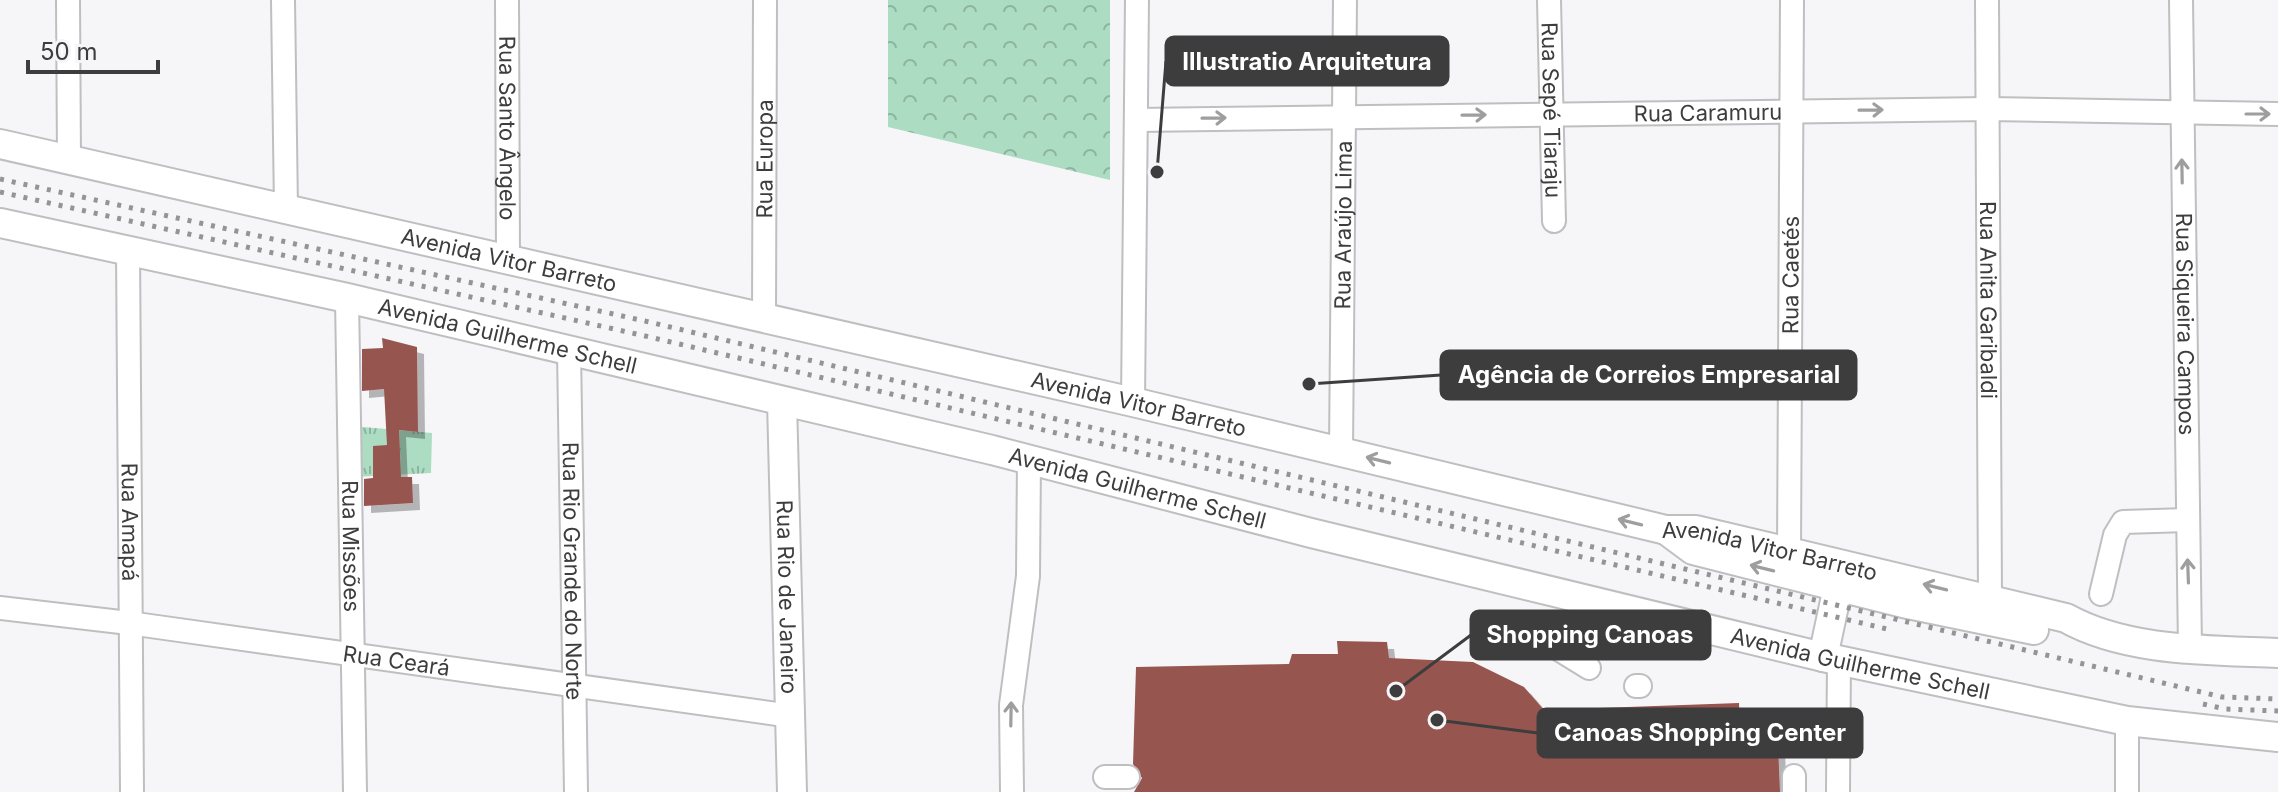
<svg xmlns="http://www.w3.org/2000/svg" width="2278" height="792" font-family="Inter,sans-serif">
	<style>
		.grass { fill: url(#grass-tufts) }
		.forest { fill: url(#forest-crowns) }
		.building { fill: #97554f; filter: url(#shadow) }
		.lines { fill: none; stroke-linecap: round; stroke-linejoin: round }
		.minor-casing { stroke: #bfbfc2; stroke-width: 26 }
		.major-casing { stroke: #bfbfc2; stroke-width: 32 }
		.minor { stroke: #fff; stroke-width: 22 }
		.major { stroke: #fff; stroke-width: 28 }
		.rail { stroke: #949496; stroke-width: 5; stroke-dasharray: 4 8; stroke-linecap: butt }
		.oneway { stroke: #9e9e9e }
		.labels { text-anchor: middle; dominant-baseline: central; stroke-width: 8; stroke-linejoin: round; paint-order: stroke }
		.street-label { font-size: 22px; fill: #3d3d3e; stroke: #f6f6f9 }
		.leader { fill: none; stroke: #3d3d3e; stroke-width: 3 }
		.callout-dot { fill: #3d3d3e; stroke: #f6f6f9; stroke-width: 3 }
		.callout { fill: #3d3d3e; stroke: #3d3d3e; stroke-width: 3 }
		.callout-label { font-size: 24px; text-anchor: middle; font-weight: bold; fill: #fff }
	</style>
	<defs>
		<pattern id="grass-tufts" width="24" height="20" patternUnits="userSpaceOnUse" patternTransform="scale(2)"><rect width="24" height="20" fill="#acdcc2"/><path d="M3 7l-1-3M5 7V3M7 7l1-3M15 17l-1-3M17 17v-4M19 17l1-3" fill="none" stroke="#8db49f"/></pattern>
		<pattern id="forest-crowns" width="20" height="18" patternUnits="userSpaceOnUse" patternTransform="scale(2)"><rect width="20" height="18" fill="#acdcc2"/><path d="M2 6a3 3 0 1 1 6 0M12 15a3 3 0 1 1 6 0" fill="none" stroke="#8db49f"/></pattern>
		<filter id="shadow"><feDropShadow dx="7" dy="7" stdDeviation="0" flood-color="#0004"/></filter>
	</defs>
	<rect width="100%" height="100%" fill="#f6f6f9"/>
	<path class="grass" d="M352 426 432 433 431 473 353 477Z"/>
	<path class="forest" d="M888 0H1110V180L888 127Z"/>
	<path class="building" d="M382 338 417 347 418 432 399 430 401 477H412L413 503 364 506V479L373 478V446L387 445 384 389 362 391V349L383 348Z
		M1337 641 1387 642 1389 658 1473 662 1524 687 1544 710 1739 703 1740 730 1753 743 1778 745 1780 792H1134L1142 778 1133 764 1136 667 1289 664 1292 654H1338Z"/>
	<g class="lines">
		<g class="minor-casing">
			<g id="minor">
				<path d="M68 0 69 160"/>
				<path d="M283 0 286 208"/>
				<path id="s1" d="M507 0 508 257"/>
				<path id="s2" d="M1549 0 1554 221"/>
				<path id="s3" d="M1987 0 1990 600"/>
				<path id="s4" d="M2181 0 2190 649"/>
				<path id="s5" d="M1136 120 1989 109 2278 114"/>
				<path id="s6" d="M128 250 132 792"/>
				<path id="s7" d="M347 298 355 792"/>
				<path id="s8" d="M764 319 765 0"/>
				<path id="s9" d="M569 351 576 792"/>
				<path d="M1133 402 1137 0"/>
				<path id="s10" d="M1341 451 1345 0"/>
				<path id="s11" d="M1789 551 1792 0"/>
				<path d="M2101 594 2115 535 2123 522 2187 520"/>
				<path id="s12" d="M0 608 129 623 791 716"/>
				<path d="M1555 647 1589 668"/>
				<path d="M1636 686H1640"/>
				<path d="M1794 776V792"/>
				<path d="M1105 777H1128"/>
				<path d="M1012 792 1011 705 1028 576 1029 459"/>
				<path d="M1838 792 1839 660"/>
				<path d="M2127 792V721"/>
			</g>
		</g>
		<g class="major-casing">
			<g id="major">
				<path id="s13" d="M0 144 1133 402 1666 530H1696L2066 618C2127 652 2209 650 2278 653"/>
				<path id="s14" d="M0 223 347 298 992 450 1311 533 1823 657 2127 721 2278 737"/>
				<path id="s15" d="M782 401 792 792"/>
				<path d="M1666 530 1693 550 1903 603 2034 630"/>
				<path d="M1823 657 1838 587"/>
			</g>
		</g>
		<use href="#minor" class="minor"/>
		<use href="#major" class="major"/>
		<path class="rail" d="M0 179 645 321 2222 697 2278 699
			M0 192 641 335 1887 629
			M2203 704 2225 709 2278 711"/>
	</g>
	<defs><path id="oneway-shaft" d="M-6 0H5M1.5-3L5.5 0L1.5 3" fill="none" stroke-width="1.6" stroke-linecap="round" stroke-linejoin="round" transform="scale(2)"/></defs>
	<g class="oneway">
		<use href="#oneway-shaft" transform="translate(1871 110) rotate(-1)"/>
		<use href="#oneway-shaft" transform="translate(2258 114)"/>
		<use href="#oneway-shaft" transform="translate(1474 115) rotate(-1)"/>
		<use href="#oneway-shaft" transform="translate(1214 118) rotate(-1)"/>
		<use href="#oneway-shaft" transform="translate(2182 171) rotate(-91)"/>
		<use href="#oneway-shaft" transform="translate(1378 460) rotate(-166)"/>
		<use href="#oneway-shaft" transform="translate(1630 522) rotate(-166)"/>
		<use href="#oneway-shaft" transform="translate(1762 568) rotate(-166)"/>
		<use href="#oneway-shaft" transform="translate(2188 571) rotate(-92)"/>
		<use href="#oneway-shaft" transform="translate(1935 587) rotate(-166)"/>
		<use href="#oneway-shaft" transform="translate(1011 714) rotate(-89)"/>
	</g>
	<g class="labels">
		<g class="street-label">
			<text stroke="none"><textPath href="#s2" startOffset="110">Rua Sepé Tiaraju</textPath></text>
			<text stroke="none"><textPath href="#s5" startOffset="572">Rua Caramuru</textPath></text>
			<text stroke="none"><textPath href="#s1" startOffset="128">Rua Santo Ângelo</textPath></text>
			<text stroke="none"><textPath href="#s8" startOffset="160">Rua Europa</textPath></text>
			<text stroke="none"><textPath href="#s10" startOffset="226">Rua Araújo Lima</textPath></text>
			<text stroke="none"><textPath href="#s13" startOffset="522">Avenida Vitor Barreto</textPath></text>
			<text stroke="none"><textPath href="#s11" startOffset="276">Rua Caetés</textPath></text>
			<text stroke="none"><textPath href="#s3" startOffset="300">Rua Anita Garibaldi</textPath></text>
			<text stroke="none"><textPath href="#s4" startOffset="324">Rua Siqueira Campos</textPath></text>
			<text stroke="none"><textPath href="#s14" startOffset="520">Avenida Guilherme Schell</textPath></text>
			<text stroke="none"><textPath href="#s13" startOffset="1168">Avenida Vitor Barreto</textPath></text>
			<text stroke="none"><textPath href="#s14" startOffset="1168">Avenida Guilherme Schell</textPath></text>
			<text stroke="none"><textPath href="#s6" startOffset="272">Rua Amapá</textPath></text>
			<text stroke="none"><textPath href="#s7" startOffset="248">Rua Missões</textPath></text>
			<text stroke="none"><textPath href="#s13" startOffset="1816">Avenida Vitor Barreto</textPath></text>
			<text stroke="none"><textPath href="#s9" startOffset="220">Rua Rio Grande do Norte</textPath></text>
			<text stroke="none"><textPath href="#s15" startOffset="196">Rua Rio de Janeiro</textPath></text>
			<text stroke="none"><textPath href="#s12" startOffset="400">Rua Ceará</textPath></text>
			<text stroke="none"><textPath href="#s14" startOffset="1912">Avenida Guilherme Schell</textPath></text>
		</g>
	</g>
	<path class="leader" d="M1157 172L1166 61M1309 384L1441 375M1396 691L1471 635M1437 720L1538 733"/>
	<g class="callout-dot">
		<circle cx="1157" cy="172" r="8"/>
		<circle cx="1309" cy="384" r="8"/>
		<circle cx="1396" cy="691" r="8"/>
		<circle cx="1437" cy="720" r="8"/>
	</g>
	<g class="callout">
		<rect x="1166" y="37" width="282" height="48" rx="8"/>
		<rect x="1441" y="351" width="415" height="48" rx="8"/>
		<rect x="1471" y="611" width="239" height="48" rx="8"/>
		<rect x="1538" y="709" width="324" height="48" rx="8"/>
	</g>
	<g class="callout-label">
		<text x="1307" y="70">Illustratio Arquitetura</text>
		<text x="1649" y="383">Agência de Correios Empresarial</text>
		<text x="1590" y="643">Shopping Canoas</text>
		<text x="1700" y="741">Canoas Shopping Center</text>
	</g>
	<path d="M28 60v12h130v-12" fill="none" stroke="#3d3d3e" stroke-width="4"/>
	<text x="40" y="60" font-size="24" fill="#3d3d3e" stroke="#f6f6f9" stroke-width="6" paint-order="stroke">50 m</text>
</svg>
